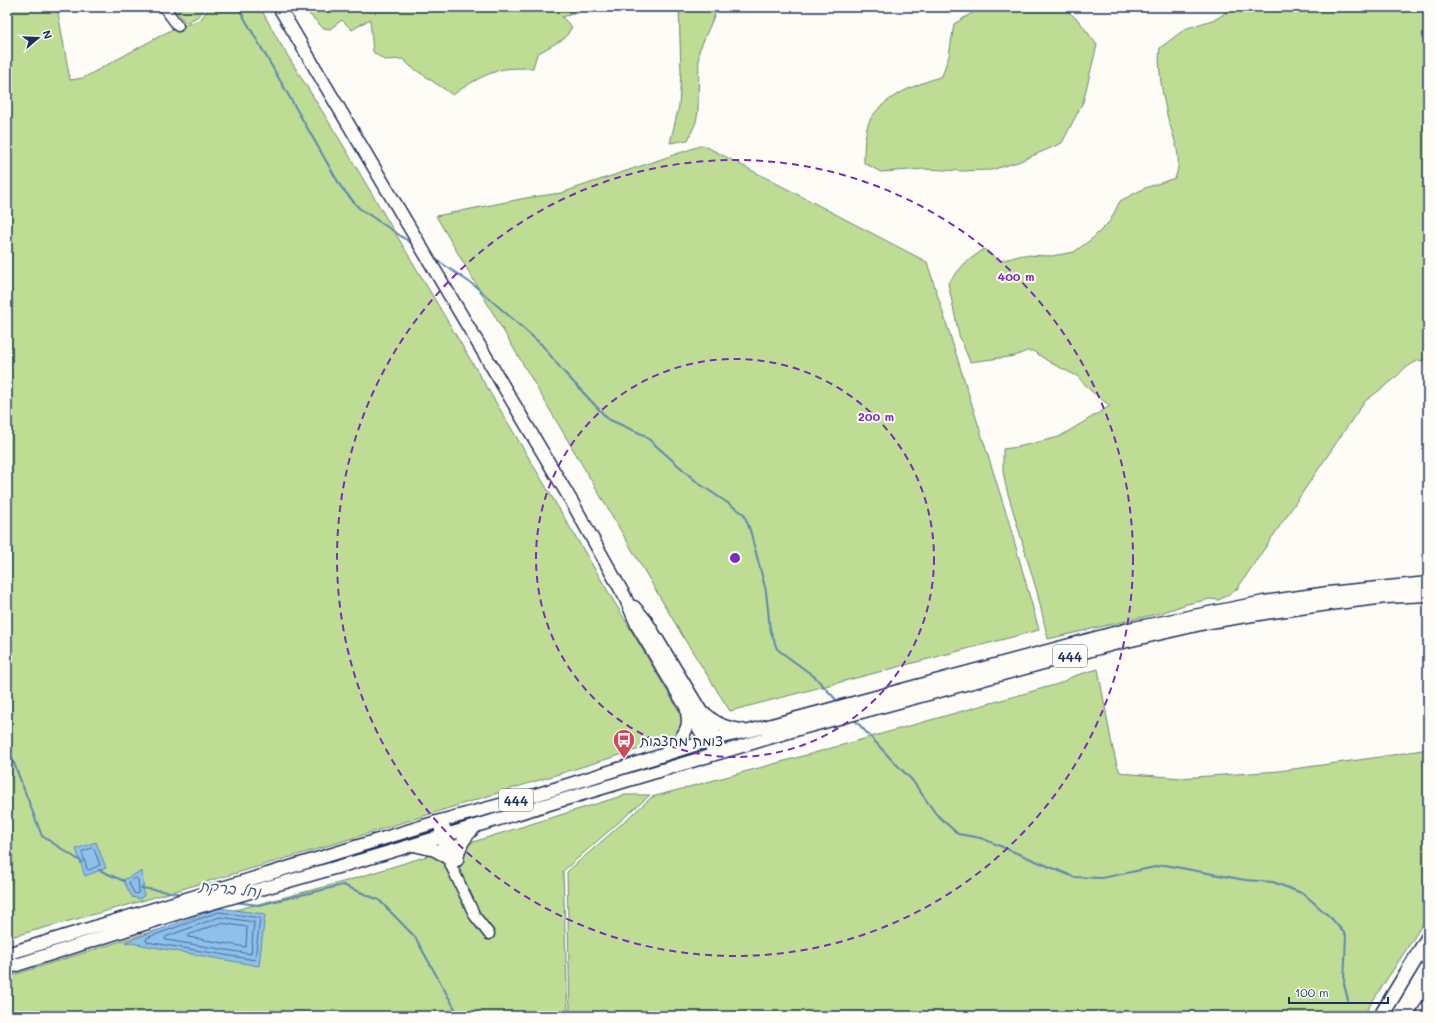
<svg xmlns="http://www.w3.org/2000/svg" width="1435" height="1023" font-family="Mali,'Playpen Sans Hebrew',sans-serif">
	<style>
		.green { fill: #bedc94; stroke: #6c8679 }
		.water { fill: #8dc0ea; stroke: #5f86b2 }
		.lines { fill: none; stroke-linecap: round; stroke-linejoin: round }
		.shore { stroke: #496996; stroke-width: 1 }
		.stream { stroke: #5f86b2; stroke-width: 2 }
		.minor-casing { stroke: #1b2f5e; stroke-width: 13 }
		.major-casing { stroke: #1b2f5e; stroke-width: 15 }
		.highway-casing { stroke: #1b2f5e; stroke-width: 17 }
		.minor { stroke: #fdfcf7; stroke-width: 10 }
		.major { stroke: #fdfcf7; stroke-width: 12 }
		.highway { stroke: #fdfcf7; stroke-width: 14 }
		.ring { fill: none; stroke: #7b2cbf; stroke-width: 2; stroke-dasharray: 7 5 }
		.labels { text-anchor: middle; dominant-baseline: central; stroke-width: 4; stroke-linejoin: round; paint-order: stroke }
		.shield { fill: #fdfcf7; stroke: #5f6c8c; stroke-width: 1 }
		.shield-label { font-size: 13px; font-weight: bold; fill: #1b2f5e }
		.poi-label { font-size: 14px; fill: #1b2f5e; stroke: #fdfcf7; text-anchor: start }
		.water-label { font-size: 15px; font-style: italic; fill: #3d5a88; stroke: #fdfcf7 }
		.centre { fill: #7b2cbf; stroke: #fdfcf7; stroke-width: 2 }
		.ring-label { font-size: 12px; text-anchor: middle; font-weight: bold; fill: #7b2cbf; stroke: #fdfcf7; stroke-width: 4; stroke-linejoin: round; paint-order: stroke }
	</style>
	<rect width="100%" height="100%" fill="#fdfcf7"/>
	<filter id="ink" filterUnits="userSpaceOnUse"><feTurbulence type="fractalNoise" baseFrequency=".025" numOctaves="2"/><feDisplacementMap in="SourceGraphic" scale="8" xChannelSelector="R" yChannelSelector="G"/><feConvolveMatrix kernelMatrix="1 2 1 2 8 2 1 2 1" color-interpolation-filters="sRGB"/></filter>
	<g filter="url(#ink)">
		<path class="green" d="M7 7H57L70 80 83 78 171 30 200 20 210 7H260L278 40 340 140 685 721 678 737 311 851 128 905 7 938V73L8 69 7 68Z
			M174 7H206L197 17 185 23Z
			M302 7H585L577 13 562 17 572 27 565 38 537 54 533 68C524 68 513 68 504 69 487 73 467 84 453 95L410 66 403 59 384 60 373 52 370 19 352 30 342 20 330 29 323 28Z
			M679 7H718L699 51 698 112 696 122 688 140 670 143 679 106 681 72Z
			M982 7H1063L1079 21 1097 45 1083 102 1062 143 1018 162 991 170 963 171 925 169 881 172 864 163C864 151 864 129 871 118 887 94 917 85 942 76L949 56 954 24Z
			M1233 7H1428V360L1417 361 1405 368 1393 380 1364 402 1237 589 1219 600 1210 599 1187 604 1161 613 1048 639 1037 592 1006 487 1003 471V449L1018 447 1059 437 1110 406 1091 391 1077 376 1051 363 1033 351H1027L1015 356 970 362 959 335 948 283 965 263 984 249 1000 261 1023 255 1052 256 1074 252 1093 238 1110 221 1120 201 1145 188 1175 178C1184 158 1172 134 1167 115 1163 97 1157 65 1160 48L1185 29 1218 18Z
			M703 145 927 262 1008 519 1039 630 730 711 685 640 436 216 526 198 561 193Z
			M1098 669 1112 745 1117 765 1120 772 1132 774 1181 778 1279 771 1380 757 1428 749V916L1363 1016H570L567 872 652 797 814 753 1058 684 1074 676Z
			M625 795H650L563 871 568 1016H7V977L143 934 343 882Z"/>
		<path class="water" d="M96 842 106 868 85 876 76 849Z
			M142 871 144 896 139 899 132 897 123 880Z
			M219 908 265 914 259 966 125 942Z"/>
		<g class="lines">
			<path class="shore" d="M92 848 94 849 100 865 89 870 87 869 82 852Z
				M136 878 138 880 139 892 137 894 134 893 129 883 130 881Z
				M219 912 260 918 255 960 147 942 146 941 147 938Z
				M220 917 254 922 251 954 166 940 165 939 166 937Z
				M221 923 247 927 246 947 188 937 189 935Z"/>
			<path class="stream" d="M238 7 341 187 359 208 414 245
				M434 258 475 286 542 345 562 370 608 419 644 435 698 483 744 514 750 530 766 591 770 629 777 649 815 677 839 703
				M853 718 891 759 912 780 936 814 958 834 981 838 1074 877 1102 878 1165 865 1245 880 1273 882 1304 894 1331 918 1346 935 1344 984 1348 1000
				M7 745 42 836 82 862
				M99 870 124 881
				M141 888 184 894
				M234 902 259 905 343 885 379 900 415 937 459 1016"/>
			<g class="minor-casing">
				<path id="minor" d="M164 7 178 26
					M440 821V836L447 857 475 916 489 934
					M445 828 449 834 457 860"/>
			</g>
			<g class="major-casing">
				<path id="major" d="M279 7 572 502 625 597 638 627 707 742 712 747
					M634 607 646 621 717 738 718 746
					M707 715C717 725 728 728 742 730
					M666 753C675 745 688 734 688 721 688 718 687 714 687 711
					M414 845 435 850 447 857
					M457 860C458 845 466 835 476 826
					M7 954 440 821 526 798 717 738 749 731 1129 629 1264 602 1328 593 1428 583
					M7 968 191 909 376 856 802 728 1110 645 1210 622 1265 613 1329 604 1386 597 1428 595"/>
			</g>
			<g class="highway-casing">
				<path id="highway" d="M1381 1016 1428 938
					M1423 1016 1428 1007"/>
			</g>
			<use href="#minor" class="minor"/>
			<use href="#major" class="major"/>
			<use href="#highway" class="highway"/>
		</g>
	</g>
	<g class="ring">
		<circle cx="735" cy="558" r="199"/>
		<circle cx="735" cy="558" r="398"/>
	</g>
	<defs>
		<g id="bus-pin" transform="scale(1.15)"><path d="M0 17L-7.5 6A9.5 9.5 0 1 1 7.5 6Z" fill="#d1495b" stroke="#fdfcf7"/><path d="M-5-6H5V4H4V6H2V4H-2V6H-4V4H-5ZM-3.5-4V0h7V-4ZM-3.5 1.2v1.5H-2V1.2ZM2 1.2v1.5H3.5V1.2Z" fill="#fff"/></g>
	</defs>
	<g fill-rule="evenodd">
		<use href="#bus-pin" x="624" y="740"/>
	</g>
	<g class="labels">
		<g class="shield">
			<rect x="1053" y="645" width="34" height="22" rx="3"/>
			<rect x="499" y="789" width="34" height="22" rx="3"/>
		</g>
		<g class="shield-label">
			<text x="1070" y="656">444</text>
			<text x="516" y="800">444</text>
		</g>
		<g class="poi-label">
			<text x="640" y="740">צומת מחצבות</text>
		</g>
		<g class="water-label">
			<text transform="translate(230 888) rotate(6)">נחל ברקת</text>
		</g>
	</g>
	<circle cx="735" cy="558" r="6" class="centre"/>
	<g class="ring-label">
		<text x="1016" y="281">400 m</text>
		<text x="876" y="421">200 m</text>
	</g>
	<rect width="1435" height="1023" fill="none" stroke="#fdfcf7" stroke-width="24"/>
	<rect x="12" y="12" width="1411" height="999" fill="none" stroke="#1b2f5e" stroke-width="1.5" filter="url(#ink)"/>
	<g transform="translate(38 38) rotate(71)" stroke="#fdfcf7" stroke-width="3" paint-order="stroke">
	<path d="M0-3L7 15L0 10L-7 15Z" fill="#1b2f5e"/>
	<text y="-6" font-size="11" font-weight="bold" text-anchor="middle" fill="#1b2f5e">N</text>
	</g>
	<path d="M1289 997v6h99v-6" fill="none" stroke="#1b2f5e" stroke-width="2"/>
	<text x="1295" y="997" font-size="12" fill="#1b2f5e" stroke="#fdfcf7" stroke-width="3" paint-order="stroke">100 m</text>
</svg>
